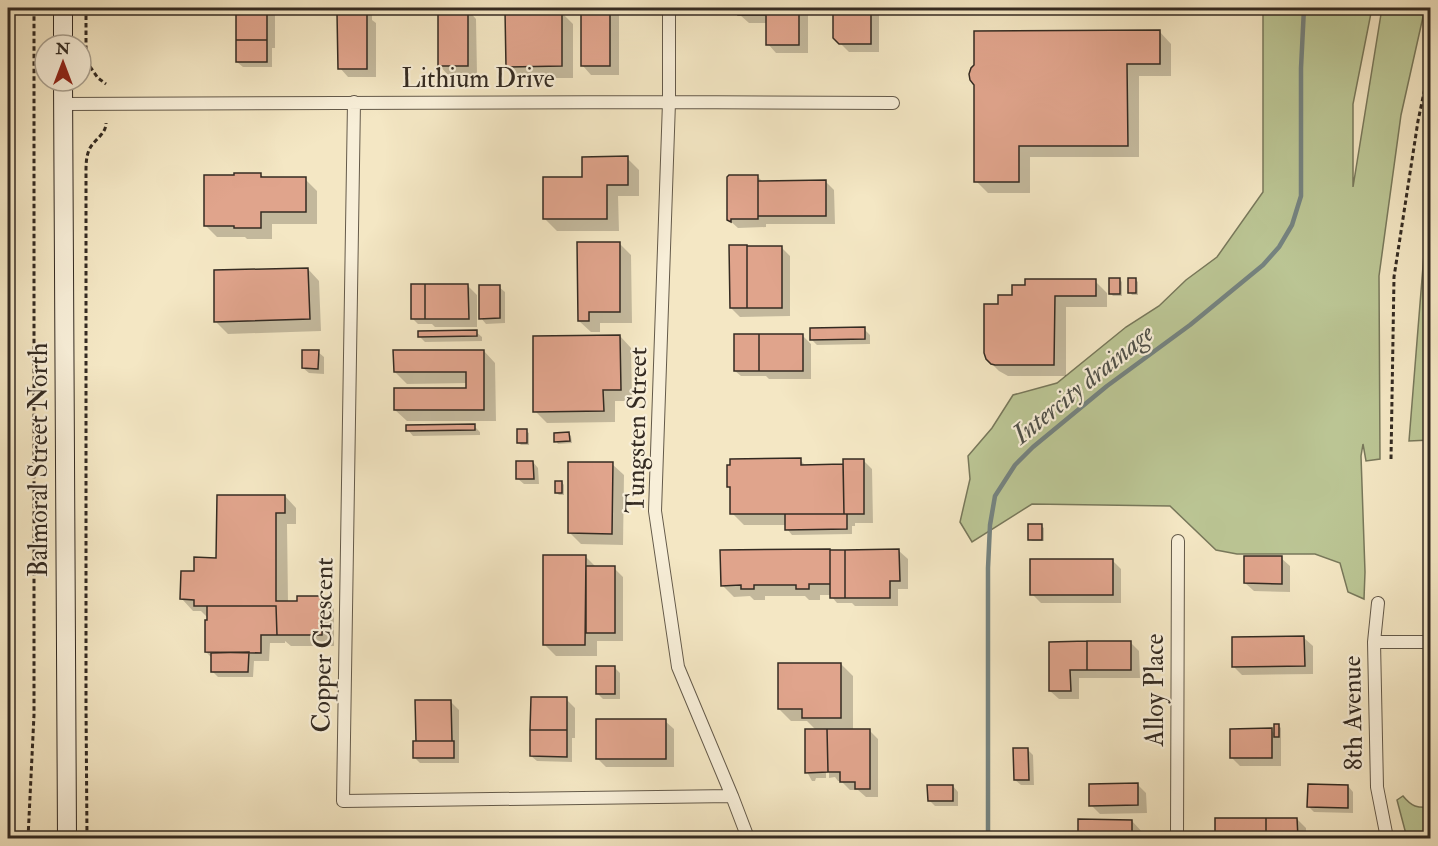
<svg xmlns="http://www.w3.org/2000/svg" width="1438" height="846" font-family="'IM FELL Double Pica',serif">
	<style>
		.green { fill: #bbc594; stroke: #78785b; stroke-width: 1.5 }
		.shadow { fill: #0003 }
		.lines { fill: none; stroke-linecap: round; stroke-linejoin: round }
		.stream { stroke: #758380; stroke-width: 4.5 }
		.building { fill: #e0a48c; stroke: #342b22; stroke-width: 1.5 }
		.minor-casing { stroke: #645a4a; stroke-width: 14 }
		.secondary-casing { stroke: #342b22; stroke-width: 20 }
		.path { stroke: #342b22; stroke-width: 3; stroke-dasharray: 4.5 3; stroke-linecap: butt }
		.minor { stroke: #f8efd9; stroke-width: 12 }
		.secondary { stroke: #f8efd9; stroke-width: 18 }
		.labels { text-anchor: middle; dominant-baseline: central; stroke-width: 4.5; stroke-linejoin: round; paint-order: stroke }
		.street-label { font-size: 26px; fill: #342b22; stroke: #f8efd9 }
		.water-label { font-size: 27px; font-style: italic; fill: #4f5049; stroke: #f8efd9 }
	</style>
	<rect width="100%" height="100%" fill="#f4e7c4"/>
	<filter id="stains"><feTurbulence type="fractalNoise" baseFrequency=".00333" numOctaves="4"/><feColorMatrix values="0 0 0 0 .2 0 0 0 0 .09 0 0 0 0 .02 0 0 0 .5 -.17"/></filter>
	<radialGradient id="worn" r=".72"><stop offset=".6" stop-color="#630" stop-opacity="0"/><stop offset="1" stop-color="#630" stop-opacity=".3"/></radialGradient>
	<path class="green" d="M1263 8H1372L1353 104V187L1382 8H1425L1401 115 1379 276 1380 459 1366 461 1363 444 1361 456 1365 572 1364 599 1348 592 1340 563 1315 554H1237L1216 550 1170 506 1032 504 972 542 960 522 970 479 968 456 992 428 1013 395 1057 383 1126 327 1159 306 1186 280 1217 257 1263 192Z
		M1430 218V440L1409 441 1424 254Z
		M1403 796C1412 807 1417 808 1430 807V838H1407L1397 800Z"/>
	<path class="shadow" d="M237 8H268L275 15V48H272V67H243L237 62Z
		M338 8H372V20L376 23V77H348L340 68Z
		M454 8H468V10L476 19 477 74 448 75 440 66 457 10Z
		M583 8H619V75H591L583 66Z
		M740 8H804L808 11V53H776L768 44V23H749L740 15Z
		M835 8H879V52H849L834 37Z
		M561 12 573 24V78H519L507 66Z
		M1160 32 1171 44V76H1139V157H1030V193H988L976 181V84Z
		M627 158 639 170V196H618L619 231H557L545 219 583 179Z
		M260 174 265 179H305L317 191V224H272V239H247L245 237H217L205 225Z
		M757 176 763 182H826L834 190 835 224H766V227L738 228 728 219Z
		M619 243 631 255 632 323H600V332H591L579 321Z
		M781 247 790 256V316L740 317 731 308Z
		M308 269 319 281 321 331 228 334 216 322Z
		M1120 280 1122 282V296H1113L1110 293Z
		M1136 280 1138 282V295H1132L1130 292Z
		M1095 281 1107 293V307H1066V376H1008L999 371 987 359 999 306 1013 296Z
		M468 286 477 295V327H435L432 324H418L413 319Z
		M499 287 505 292V323L486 324 481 318Z
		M864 329 870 335V344L817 345 811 339Z
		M476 332 482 337V341L425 342 419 336Z
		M802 335 811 344V379H769L766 376H741L735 371Z
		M620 336 631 348 632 401H615V422L547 423 535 411Z
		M484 351 495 363 496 421H407L395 410 468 389V383L407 384 395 372Z
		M318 352 324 357V374L309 373 303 368Z
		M474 426 480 432V435L413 436 408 430Z
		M526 431 529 433V445H521L518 442Z
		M569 434 571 436 572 443 558 444 556 441Z
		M800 460 806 466H844L863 460 872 469 873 523H855V526H852V534L792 535 787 529V525H744L732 513V489L729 486Z
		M533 462 538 468 539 484H524L518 479Z
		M612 464 624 475 623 545 581 544 569 532Z
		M562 482 564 485V495H559L556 492Z
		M285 496 296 508V524H287L288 602H299L323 597 334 609V646H291L285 641V643H270L269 661H254L253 677H218L212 671V658L206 652 209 621 207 617 201 611H193L182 599 195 573 218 559Z
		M1041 526 1044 528V541H1032L1030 539Z
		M899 551 908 559V589H898V606H855L852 603H837L832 597V595H820V600H809L805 596H765V600H754L750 596 734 597 722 585Z
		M585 556 597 568H614L623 577V641H597V656H556L544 644Z
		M1281 558 1290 566V592L1254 591 1245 583Z
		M1112 560 1121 569V603H1041L1032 594Z
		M1304 638 1313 646V674L1242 675 1233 666Z
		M1050 643H1131L1139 651 1140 678H1079V699H1059L1050 691Z
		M841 664 853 676V730H869L878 739V797H866L858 790H850L841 781H838L835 777 829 778V734H826V778H816L815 781H812L807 772 817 731 807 721H791L779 709Z
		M615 668 620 673V699H603L598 694Z
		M566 699 575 708V738H572V762L537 761 531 756Z
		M450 701 459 710V763H420L415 758Z
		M665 721 674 729V767H606L597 758Z
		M1278 725 1281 728V766H1240L1232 758 1271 730 1275 734Z
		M1027 749 1033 755 1034 785H1021L1015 780Z
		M1137 784 1146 793 1147 813 1100 814 1091 805Z
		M953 786 958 792V806H935L929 800Z
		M1348 786 1353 792V813L1314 812 1309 807Z
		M1217 819H1297L1306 828V838H1217Z
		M1080 821H1132L1143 833V838H1080Z"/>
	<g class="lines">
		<path class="stream" d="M988 838V568L990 525 995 496 1015 465 1033 447 1107 386 1190 325 1263 265 1279 247 1292 225 1301 196V68L1304 8"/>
	</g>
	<path class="building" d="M236 8H267V40H236Z
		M337 8H367V12L337 13Z
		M581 8H610V66H581Z
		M738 8H799V45H766V15H738Z
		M833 8H871V44H839L833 38Z
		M438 9H468V66H438Z
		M505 11H562V66L506 67Z
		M367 12V69H338L337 13Z
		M1160 30V64H1127L1128 146H1019V182H974V85L970 80 969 74 971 68 974 65V31Z
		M236 40H267V62H236Z
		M628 156V185H607V219H543V177H582V157Z
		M234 173H261V177H306V212H261V228H234V226H204V175H234Z
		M729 175H758V219H731V222L727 220V177Z
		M826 180V216H758V181Z
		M577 242H620V312H589V321H578Z
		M729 245H747V308H730Z
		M747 246H782V308H747Z
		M308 268 310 319 214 322V270Z
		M1109 278H1120V294H1109Z
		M1128 278H1136V293H1128Z
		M1025 279H1096V296H1055L1054 365H995L991 364 986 359 984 353V304H998V295H1012V285H1025Z
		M411 284H425V319H411Z
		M425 284H468L469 319H425Z
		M479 285H500V318L479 319Z
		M865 327V339L810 340V328Z
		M477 330V336L418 337V331Z
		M734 334H759V371H734Z
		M759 334H803V371H759Z
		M620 335 621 390H603L604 411 533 412V336Z
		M302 350H319L318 369 302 368Z
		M393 350H484V410H394V388H466V372H394Z
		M475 424V430L406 431V425Z
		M517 429H527V443H517Z
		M569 432 570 441 554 442V433Z
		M801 458V465L843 464 844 514H730V487H727V465H730V459Z
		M843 459H864V514H844Z
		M516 461H533L534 479H516Z
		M568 462H613L612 534 568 533Z
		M555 481H562V493H555Z
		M217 495H285V513H276V601H297V596H323L322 635H277L276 606H194V600L180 599 181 571H194V557L216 558Z
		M785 514H847V529L785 530Z
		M1028 524H1042V540H1028Z
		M830 549V584H809V589H796V585H754V589H741V585L721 586 720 550Z
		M899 549 900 581H890V598H845V550Z
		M830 550H845V598H830Z
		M543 555H586L585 645H543Z
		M1244 556H1282V584L1244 583Z
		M1030 559H1113V595H1030Z
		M586 566H615V633H586Z
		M207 606H276L277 635H261V653L205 652V620H207Z
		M1304 636 1305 666 1232 667V637Z
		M1087 641H1131V670H1087Z
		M1087 641V670H1070L1071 691H1049V642Z
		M249 652 248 672H211V653Z
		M778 663H841V718H802V709H778Z
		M596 666H615V694H596Z
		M531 697H567V730H530Z
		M415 700H451L452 741H416Z
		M1428 711H1430V760H1429Z
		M596 719H666V759H596Z
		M1274 724H1279V737H1274Z
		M1272 728V758H1230V729Z
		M805 729H827L828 772 805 773Z
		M827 729H870V789H855V782H840V772H828Z
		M530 730H567V757L530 756Z
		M413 741H454V758H413Z
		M1013 748H1028L1029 780H1014Z
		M1138 783V805L1089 806V784Z
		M1308 784 1348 785V808L1307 807Z
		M927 785H953V801H928Z
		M1215 818H1266V838H1215Z
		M1266 818H1297L1298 838H1266Z
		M1078 819 1132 820V838H1078Z"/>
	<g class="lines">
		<g class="minor-casing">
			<path id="minor" d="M669 8V102L655 511 678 667 732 796 748 838
				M354 102 343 801 732 796
				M63 104 669 102 893 103
				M1378 603 1374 642 1377 787 1387 838
				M1374 642H1430
				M1177 838 1178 541"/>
		</g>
		<g class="secondary-casing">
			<path id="secondary" d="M63 45V8
				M63 81 67 838"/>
		</g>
		<path class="path" d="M86 8V61L98 78 106 84
			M1391 459 1394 277 1418 121 1430 64
			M28 838 34 715V8
			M87 838 86 705V173C86 164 86 156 90 148 95 139 106 134 106 123"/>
		<use href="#minor" class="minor"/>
		<use href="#secondary" class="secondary"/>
	</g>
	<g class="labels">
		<g class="street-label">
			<text x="478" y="79">Lithium Drive</text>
			<text transform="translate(637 430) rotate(-89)">Tungsten Street</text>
			<text transform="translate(39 460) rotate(-90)">Balmoral Street North</text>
			<text transform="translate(323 645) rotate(-89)">Copper Crescent</text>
			<text transform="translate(1155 690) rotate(-90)">Alloy Place</text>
			<text transform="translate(1353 713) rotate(-91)">8th Avenue</text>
		</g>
		<g class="water-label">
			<text transform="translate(1083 384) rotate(-39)">Intercity drainage</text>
		</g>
	</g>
	<rect width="1438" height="846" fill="none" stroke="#f4e7c4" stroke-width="30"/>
	<rect x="9" y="9" width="1420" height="828" fill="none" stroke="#342b22" stroke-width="3"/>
	<rect x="15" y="15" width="1408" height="816" fill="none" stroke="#342b22" stroke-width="1.5"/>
	<g transform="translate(63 63)"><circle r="28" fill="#f8efd9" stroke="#aaa190" stroke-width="1.5"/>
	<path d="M0-4.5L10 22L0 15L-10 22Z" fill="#8f2418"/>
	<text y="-9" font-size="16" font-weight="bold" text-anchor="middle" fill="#342b22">N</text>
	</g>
	<rect width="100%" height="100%" filter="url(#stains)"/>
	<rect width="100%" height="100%" fill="url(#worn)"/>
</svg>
